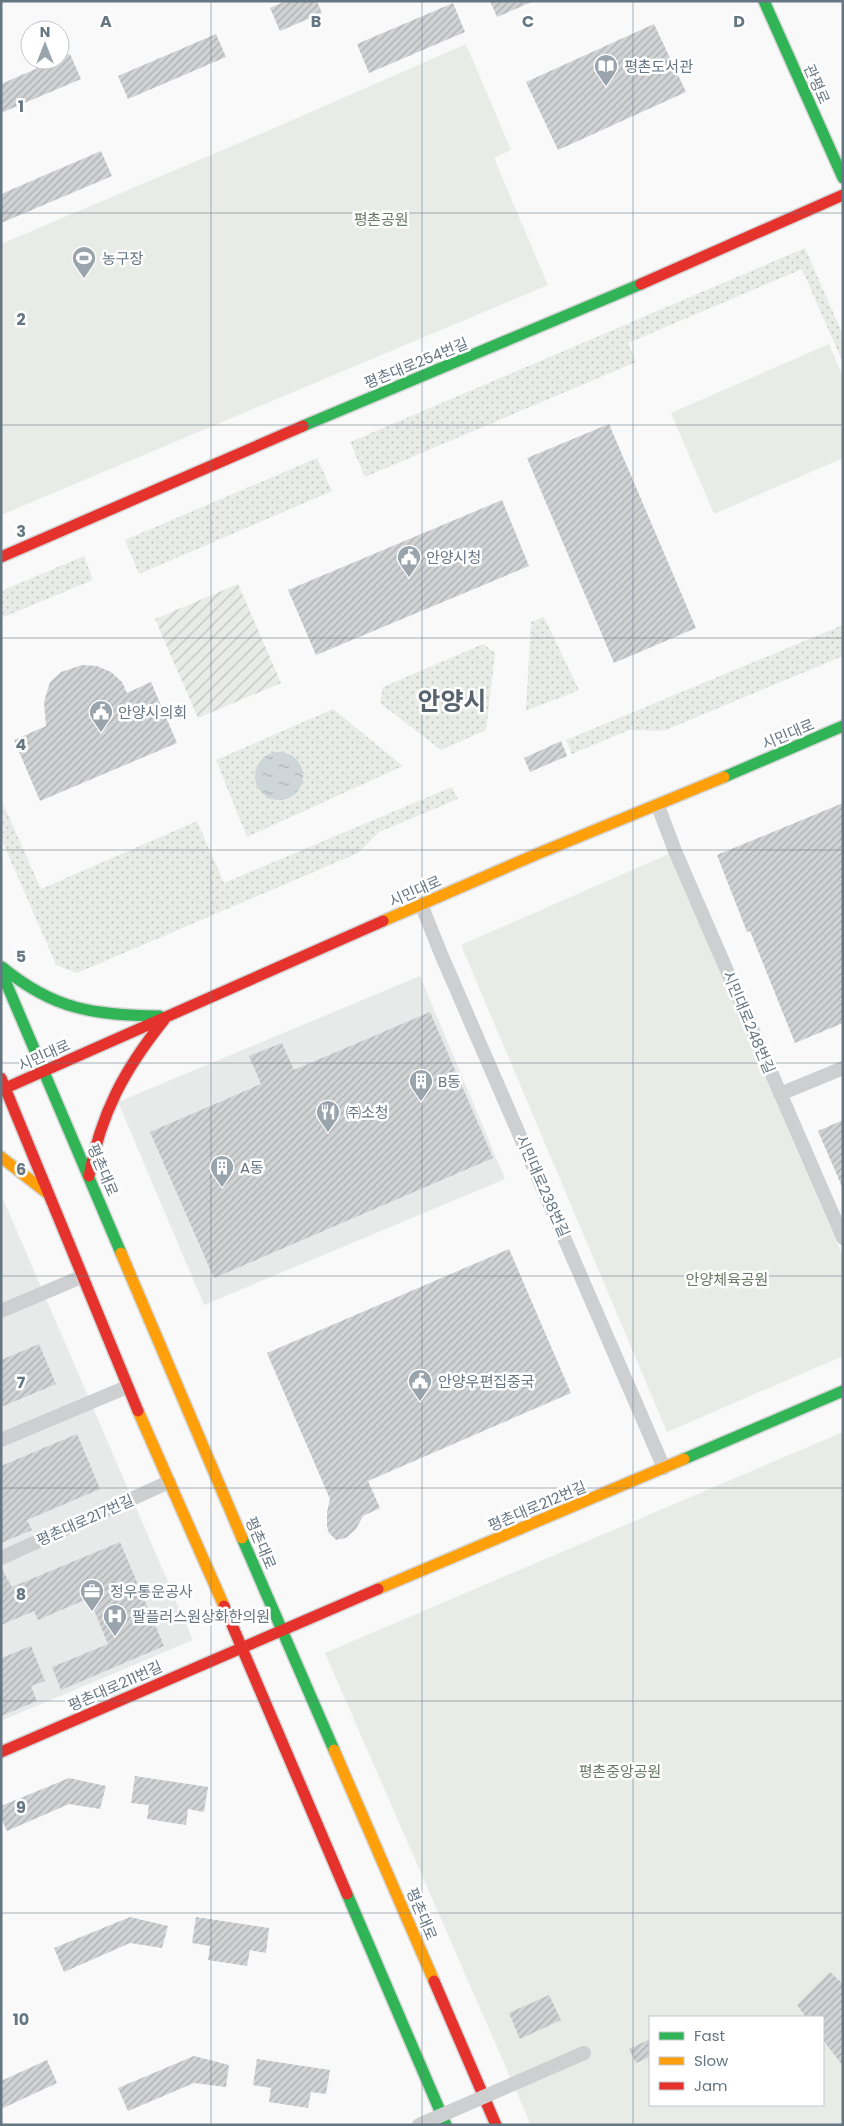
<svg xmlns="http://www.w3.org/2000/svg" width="844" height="2126" font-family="Poppins,'Noto Sans KR',sans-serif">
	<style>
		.built { fill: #e8e9e9 }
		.grass { fill: url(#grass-dots) }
		.park { fill: #e8ebe6; fill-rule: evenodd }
		.garden { fill: url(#garden-furrows) }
		.water { fill: url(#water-ripples) }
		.building { fill: url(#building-hatch) }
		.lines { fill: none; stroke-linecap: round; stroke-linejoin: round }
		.fast-casing { stroke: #d5d6d7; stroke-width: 14 }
		.slow-casing { stroke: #d5d6d7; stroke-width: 14 }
		.jam-casing { stroke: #d5d6d7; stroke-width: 14 }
		.street { stroke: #cecfd0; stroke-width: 14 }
		.fast { stroke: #30b455; stroke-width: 11 }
		.slow { stroke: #ff9f0a; stroke-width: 11 }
		.jam { stroke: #e5322d; stroke-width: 11 }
		.street-bridge { stroke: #cecfd0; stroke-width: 14 }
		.grid { fill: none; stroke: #657683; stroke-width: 1; stroke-opacity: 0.55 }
		.labels { text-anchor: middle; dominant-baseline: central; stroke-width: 5; stroke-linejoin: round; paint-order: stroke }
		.poi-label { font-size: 15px; fill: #657683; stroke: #fff; text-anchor: start }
		.street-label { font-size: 15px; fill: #657683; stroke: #fff }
		.park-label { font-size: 15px; fill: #687a64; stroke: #fff }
		.town-label { font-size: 25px; font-weight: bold; fill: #57646e; stroke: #fff }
		.grid-label { font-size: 16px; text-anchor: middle; font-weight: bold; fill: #657683; stroke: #fff; stroke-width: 5; stroke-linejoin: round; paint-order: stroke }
	</style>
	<defs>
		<pattern id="grass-dots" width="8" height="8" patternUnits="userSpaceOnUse" patternTransform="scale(1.25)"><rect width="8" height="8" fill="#e8ebe6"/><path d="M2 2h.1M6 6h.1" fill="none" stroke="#c0c3c0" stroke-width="1.8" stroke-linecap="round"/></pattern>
		<pattern id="garden-furrows" width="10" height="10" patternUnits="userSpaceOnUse" patternTransform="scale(1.25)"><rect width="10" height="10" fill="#e8ebe6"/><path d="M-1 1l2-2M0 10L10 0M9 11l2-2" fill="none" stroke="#c0c3c0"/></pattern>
		<pattern id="water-ripples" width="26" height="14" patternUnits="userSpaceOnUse" patternTransform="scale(1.25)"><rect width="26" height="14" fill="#ced6d9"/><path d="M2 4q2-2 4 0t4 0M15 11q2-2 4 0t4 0" fill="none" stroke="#abb2b5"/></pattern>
		<pattern id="building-hatch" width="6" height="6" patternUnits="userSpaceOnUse" patternTransform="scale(1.25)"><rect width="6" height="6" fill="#d0d2d3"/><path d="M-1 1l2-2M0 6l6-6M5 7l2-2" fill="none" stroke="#acafb1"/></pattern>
	</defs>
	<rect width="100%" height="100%" fill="#f9f9f9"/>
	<path class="built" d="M420 976 505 1179 204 1305 118 1102Z
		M1 1194 193 1640 1 1721Z"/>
	<path class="grass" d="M805 248 843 335V363L802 269 628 343 636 362 365 477 350 442Z
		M317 458 332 491 139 574 125 540Z
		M84 556 93 580 1 618V591Z
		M544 617 579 690 526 711 531 622Z
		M843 625V656L663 731 629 730 572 754 566 740Z
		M483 644 495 653 486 730 441 750 380 703 383 687Z
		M333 709 403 766 247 837 216 760Z
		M452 787 458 799 379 832 358 853 77 973 56 965 1 838V799L41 889 197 821 224 883Z"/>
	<path class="park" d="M466 44 511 150 494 158 548 285 1 515V244L272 129Z
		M829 344 843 377V458L714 514 671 413Z
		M669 854 843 1257V1356L667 1432 461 945Z
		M843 1432V2125H531L325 1653ZM650 2017H823V2105H650Z"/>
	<path class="garden" d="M238 584 281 683 198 718 155 619Z"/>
	<path class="water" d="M255 776a24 24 0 1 1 48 0a24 24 0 1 1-48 0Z"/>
	<path class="building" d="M286 1H317L322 13 280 31 270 8Z
		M490 1H534L497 17Z
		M453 3 465 32 369 73 357 44Z
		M654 24 686 92 558 150 526 82Z
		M216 34 226 57 128 99 118 76Z
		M70 54 81 79 1 113V84Z
		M101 151 112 176 1 223V194Z
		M609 424 696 628 614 663 527 458Z
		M502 500 529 566 316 655 288 590Z
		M82 665 97 666 111 672 122 682 127 693 151 682 177 743 40 801 14 740 46 726 44 702 50 682 61 672Z
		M561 741 567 756 530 772 524 758Z
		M843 803V1023L795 1043 750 931 747 932 717 855Z
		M430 1012 493 1158 214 1278 150 1132 261 1084 249 1056 282 1043 294 1070Z
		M843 1120V1189L818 1131Z
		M509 1249 571 1393 368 1481 380 1508 363 1516 356 1529 346 1538 336 1540 329 1533 327 1527V1512L330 1499 267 1353Z
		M39 1344 56 1384 1 1407V1360Z
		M77 1434 100 1489 27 1520 32 1530 1 1543V1466Z
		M120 1542 164 1646 61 1690 52 1667 108 1644 89 1598 38 1620 34 1611 1 1625V1567L12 1587Z
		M31 1646 45 1681 31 1686 37 1701 1 1716V1658Z
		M135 1776 208 1787 204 1812 188 1809 186 1825 147 1819 149 1805 131 1803Z
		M69 1778 106 1786 100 1809 69 1804 7 1831 1 1818V1806Z
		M130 1917 168 1926 162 1948 130 1943 64 1972 54 1948Z
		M196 1917 269 1928 266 1953 250 1950 247 1966 208 1960 210 1946 192 1943Z
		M830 1972 843 1984V2066L823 2040V2017H806L797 2005Z
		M549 1995 561 2020 520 2039 509 2013Z
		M650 2039V2057L636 2063 629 2049Z
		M194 2056 229 2065 226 2087 194 2083 128 2111 118 2088Z
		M257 2059 330 2070 326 2094 311 2092 308 2108 269 2102 271 2088 253 2085Z
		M47 2060 57 2083 1 2109V2081Z"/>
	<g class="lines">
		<g class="fast-casing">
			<path id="fast" d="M764 1 843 178
				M303 426 641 284
				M724 777 843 726
				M2 967C54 1010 94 1015 160 1016
				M1 971 121 1253
				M684 1459 843 1391
				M242 1538 334 1750
				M347 1894 446 2125"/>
		</g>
		<g class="slow-casing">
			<path id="slow" d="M383 921 537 854 724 777
				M1 1157 47 1193
				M121 1253 242 1538
				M138 1411 224 1606
				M378 1589 684 1459
				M334 1750 434 1981"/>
		</g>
		<g class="jam-casing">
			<path id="jam" d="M641 284 843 195
				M1 557 303 426
				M1 1078 138 1411
				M1 1090 383 921
				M89 1176C101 1113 124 1070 164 1020
				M224 1606 347 1894
				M1 1752 378 1589
				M434 1981 496 2125"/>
		</g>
		<path class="street" d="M658 806 675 851 843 1238
			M421 904 441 954 664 1468
			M780 1094 843 1068
			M1 1311 81 1277
			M1 1440 127 1387
			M1 1558 169 1482"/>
		<use href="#fast" class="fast"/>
		<use href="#slow" class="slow"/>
		<use href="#jam" class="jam"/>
		<path class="street-bridge" d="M419 2125 584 2053"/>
	</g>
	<path class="grid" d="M211 1V2125M422 1V2125M633 1V2125M1 213H843M1 425H843M1 638H843M1 850H843M1 1063H843M1 1276H843M1 1488H843M1 1701H843M1 1913H843"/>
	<defs>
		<g id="library-pin" transform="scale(1.25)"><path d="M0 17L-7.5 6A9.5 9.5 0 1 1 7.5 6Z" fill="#99a4ac" stroke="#fff"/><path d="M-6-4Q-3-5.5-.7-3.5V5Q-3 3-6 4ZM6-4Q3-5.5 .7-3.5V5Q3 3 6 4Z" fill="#fff"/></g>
		<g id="stadium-pin" transform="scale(1.25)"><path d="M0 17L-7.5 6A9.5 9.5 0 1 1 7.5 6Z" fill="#99a4ac" stroke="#fff"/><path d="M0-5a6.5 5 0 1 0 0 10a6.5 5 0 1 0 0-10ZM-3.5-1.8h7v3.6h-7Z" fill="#fff"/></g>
		<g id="civic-pin" transform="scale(1.25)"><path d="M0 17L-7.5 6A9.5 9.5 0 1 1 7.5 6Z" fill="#99a4ac" stroke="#fff"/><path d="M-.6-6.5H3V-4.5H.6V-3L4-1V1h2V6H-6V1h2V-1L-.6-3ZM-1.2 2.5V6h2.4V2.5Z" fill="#fff"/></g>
		<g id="building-pin" transform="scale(1.25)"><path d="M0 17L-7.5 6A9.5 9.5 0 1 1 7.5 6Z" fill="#99a4ac" stroke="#fff"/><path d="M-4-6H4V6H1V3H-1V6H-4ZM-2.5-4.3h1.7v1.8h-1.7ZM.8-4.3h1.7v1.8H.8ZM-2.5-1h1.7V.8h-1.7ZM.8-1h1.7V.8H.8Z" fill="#fff"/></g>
		<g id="restaurant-pin" transform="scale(1.25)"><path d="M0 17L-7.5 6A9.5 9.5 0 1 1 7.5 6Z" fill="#99a4ac" stroke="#fff"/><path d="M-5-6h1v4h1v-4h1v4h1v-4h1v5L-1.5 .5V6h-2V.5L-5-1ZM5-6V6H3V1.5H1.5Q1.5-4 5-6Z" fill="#fff"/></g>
		<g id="office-pin" transform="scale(1.25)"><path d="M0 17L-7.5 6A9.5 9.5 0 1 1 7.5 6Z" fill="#99a4ac" stroke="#fff"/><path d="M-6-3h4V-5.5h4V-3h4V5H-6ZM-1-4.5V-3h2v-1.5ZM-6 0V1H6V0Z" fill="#fff"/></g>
		<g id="hospital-pin" transform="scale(1.25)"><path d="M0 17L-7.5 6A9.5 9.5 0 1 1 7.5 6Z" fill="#99a4ac" stroke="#fff"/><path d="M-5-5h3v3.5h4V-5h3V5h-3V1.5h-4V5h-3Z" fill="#fff"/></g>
	</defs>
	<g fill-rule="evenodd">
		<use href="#library-pin" x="606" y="66"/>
		<use href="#stadium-pin" x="84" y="258"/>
		<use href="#civic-pin" x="409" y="557"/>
		<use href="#civic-pin" x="101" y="712"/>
		<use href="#building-pin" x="421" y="1081"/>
		<use href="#restaurant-pin" x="328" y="1112"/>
		<use href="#building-pin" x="222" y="1167"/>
		<use href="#civic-pin" x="420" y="1381"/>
		<use href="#office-pin" x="92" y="1591"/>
		<use href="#hospital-pin" x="115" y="1616"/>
	</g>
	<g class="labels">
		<g class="poi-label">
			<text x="624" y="66">평촌도서관</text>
			<text x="102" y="258">농구장</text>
			<text x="426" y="557">안양시청</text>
			<text x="118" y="712">안양시의회</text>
			<text x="438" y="1081">B동</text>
			<text x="346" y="1112">㈜소청</text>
			<text x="240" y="1167">A동</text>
			<text x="438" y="1381">안양우편집중국</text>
			<text x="110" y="1591">정우통운공사</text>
			<text x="132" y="1616">팔플러스원상화한의원</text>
		</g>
		<g class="street-label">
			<text transform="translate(817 84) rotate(66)">관평로</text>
			<text transform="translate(416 363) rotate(-22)">평촌대로254번길</text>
			<text transform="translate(788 734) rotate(-23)">시민대로</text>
			<text transform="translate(415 891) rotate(-24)">시민대로</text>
			<text transform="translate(749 1022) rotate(67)">시민대로248번길</text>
			<text transform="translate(44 1055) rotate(-24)">시민대로</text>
			<text transform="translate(103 1170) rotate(67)">평촌대로</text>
			<text transform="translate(543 1186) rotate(66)">시민대로238번길</text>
			<text transform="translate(537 1506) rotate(-23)">평촌대로212번길</text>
			<text transform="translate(85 1520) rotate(-24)">평촌대로217번길</text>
			<text transform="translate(261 1543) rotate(67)">평촌대로</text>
			<text transform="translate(115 1686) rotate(-24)">평촌대로211번길</text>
			<text transform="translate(422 1914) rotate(67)">평촌대로</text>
		</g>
		<g class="park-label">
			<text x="381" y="219">평촌공원</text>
			<text x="727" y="1279">안양체육공원</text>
			<text x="620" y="1771">평촌중앙공원</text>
		</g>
		<g class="town-label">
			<text x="452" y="701">안양시</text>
		</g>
	</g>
	<g class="grid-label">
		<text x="106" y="27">A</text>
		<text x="316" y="27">B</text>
		<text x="528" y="27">C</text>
		<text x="739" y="27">D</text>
		<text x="21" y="112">1</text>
		<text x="21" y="325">2</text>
		<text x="21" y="537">3</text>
		<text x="21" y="750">4</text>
		<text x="21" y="962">5</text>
		<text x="21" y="1175">6</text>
		<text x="21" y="1388">7</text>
		<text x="21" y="1600">8</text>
		<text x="21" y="1813">9</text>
		<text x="21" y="2025">10</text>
	</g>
	<rect width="844" height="2126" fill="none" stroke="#657683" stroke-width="5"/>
	<rect x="649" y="2016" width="175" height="90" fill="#ffffff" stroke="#c1c8cd"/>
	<rect x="659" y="2032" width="25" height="8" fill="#30b455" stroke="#c1c8cd"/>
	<text x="694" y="2041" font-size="15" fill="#657683">Fast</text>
	<rect x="659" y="2057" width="25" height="8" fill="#ff9f0a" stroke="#c1c8cd"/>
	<text x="694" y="2066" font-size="15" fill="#657683">Slow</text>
	<rect x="659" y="2082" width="25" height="8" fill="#e5322d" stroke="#c1c8cd"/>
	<text x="694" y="2091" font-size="15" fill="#657683">Jam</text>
	<g transform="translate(45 45)"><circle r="24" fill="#ffffff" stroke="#c1c8cd"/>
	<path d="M0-4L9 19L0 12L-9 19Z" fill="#99a4ac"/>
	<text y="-8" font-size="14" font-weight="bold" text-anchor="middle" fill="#657683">N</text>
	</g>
</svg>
